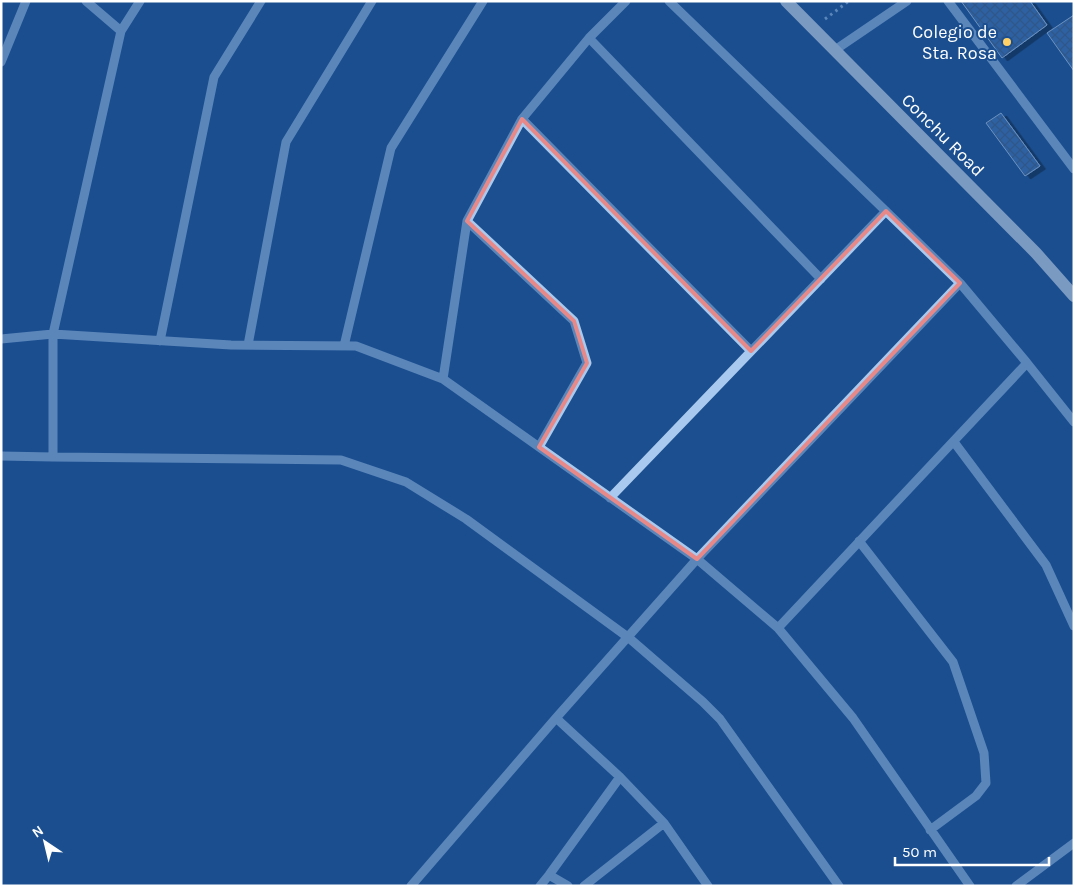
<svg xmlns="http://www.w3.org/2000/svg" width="1075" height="887" font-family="Karla,sans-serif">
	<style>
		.building { fill: url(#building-cross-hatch); stroke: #cfe3fa; filter: url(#shadow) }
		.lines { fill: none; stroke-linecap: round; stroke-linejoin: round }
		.path { stroke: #a9c9ee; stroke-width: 3; stroke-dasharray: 2.5 4; stroke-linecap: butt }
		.minor { stroke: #a9c9ee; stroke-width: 9 }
		.major { stroke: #f0f6ff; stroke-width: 12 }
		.marked { fill: none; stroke: #e88989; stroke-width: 4; stroke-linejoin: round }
		.poi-dot { fill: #ffd166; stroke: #1b4f8f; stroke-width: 2 }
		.labels { text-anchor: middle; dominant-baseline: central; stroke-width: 4; stroke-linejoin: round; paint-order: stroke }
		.poi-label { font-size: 18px; fill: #fff; stroke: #1b4f8f; text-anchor: end }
		.street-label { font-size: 18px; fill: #fff; stroke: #1b4f8f }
	</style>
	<defs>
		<pattern id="building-cross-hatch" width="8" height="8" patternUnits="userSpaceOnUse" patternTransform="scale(1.25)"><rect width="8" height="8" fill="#4478b7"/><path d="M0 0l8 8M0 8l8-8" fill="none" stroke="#486282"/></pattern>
		<filter id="shadow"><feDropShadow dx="5.5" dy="3" stdDeviation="0" flood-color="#0009"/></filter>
	</defs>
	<rect width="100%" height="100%" fill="#1b4f8f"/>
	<path class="building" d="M961 1H1030L1047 25 1002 58Z
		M1074 15V71L1047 33Z
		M1001 113 1040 166 1025 176 986 123Z"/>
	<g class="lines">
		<path class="path" d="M825 19 849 1"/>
		<path class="minor" d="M86 1 121 31
			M140 1 121 31 53 334V457L341 460 406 482 466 519 629 638 703 702 720 719 839 886
			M669 1 960 283 1027 363 1074 422
			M948 1 1074 169
			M589 38 821 279
			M835 50 907 1
			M1 62 26 1
			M522 119 751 351
			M467 221 574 321 587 363 539 447
			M1 339 53 334 231 345 356 346 443 379 697 559 778 628 853 718 970 886
			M160 341 214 77 261 1
			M248 345 286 142 372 1
			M344 346 391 148 483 1
			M443 379 467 221 522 119 589 38 626 1
			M954 442 1046 565 1074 626
			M1 456 53 457
			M610 498 886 211
			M859 541 953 662 984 753 986 783 976 796 930 830
			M778 628 1027 363
			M556 718 620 777 664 823 708 886
			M549 875 568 886
			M411 886 556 718 697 559 960 283
			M540 886 549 875 620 777
			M584 886 664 823
			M1016 886 1074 843"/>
		<path class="major" d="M786 1 1036 253 1074 296"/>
	</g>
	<path d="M0 0H1075V887H0ZM522 119 751 351 886 211 960 283 697 559 539 447 587 363 574 321 467 221Z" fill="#1b4f8f" fill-opacity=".55" fill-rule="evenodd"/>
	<path class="marked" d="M522 119 751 351 886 211 960 283 697 559 539 447 587 363 574 321 467 221Z"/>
	<circle class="poi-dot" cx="1007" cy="42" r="5"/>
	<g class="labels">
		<g class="poi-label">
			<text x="997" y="32">Colegio de<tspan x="997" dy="21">Sta. Rosa</tspan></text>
		</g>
		<g class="street-label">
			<text transform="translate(943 135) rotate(45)">Conchu Road</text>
		</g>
	</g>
	<rect width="1075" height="887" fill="none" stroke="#ffffff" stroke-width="5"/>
	<g transform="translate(45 842) rotate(325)" stroke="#1b4f8f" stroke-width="4" paint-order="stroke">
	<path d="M0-4L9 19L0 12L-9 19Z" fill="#ffffff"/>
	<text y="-8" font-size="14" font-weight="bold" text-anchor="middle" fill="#ffffff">N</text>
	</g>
	<path d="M895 857v8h154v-8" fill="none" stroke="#ffffff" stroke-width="2.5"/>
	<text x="902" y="857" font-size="15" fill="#ffffff" stroke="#1b4f8f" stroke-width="4" paint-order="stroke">50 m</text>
</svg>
